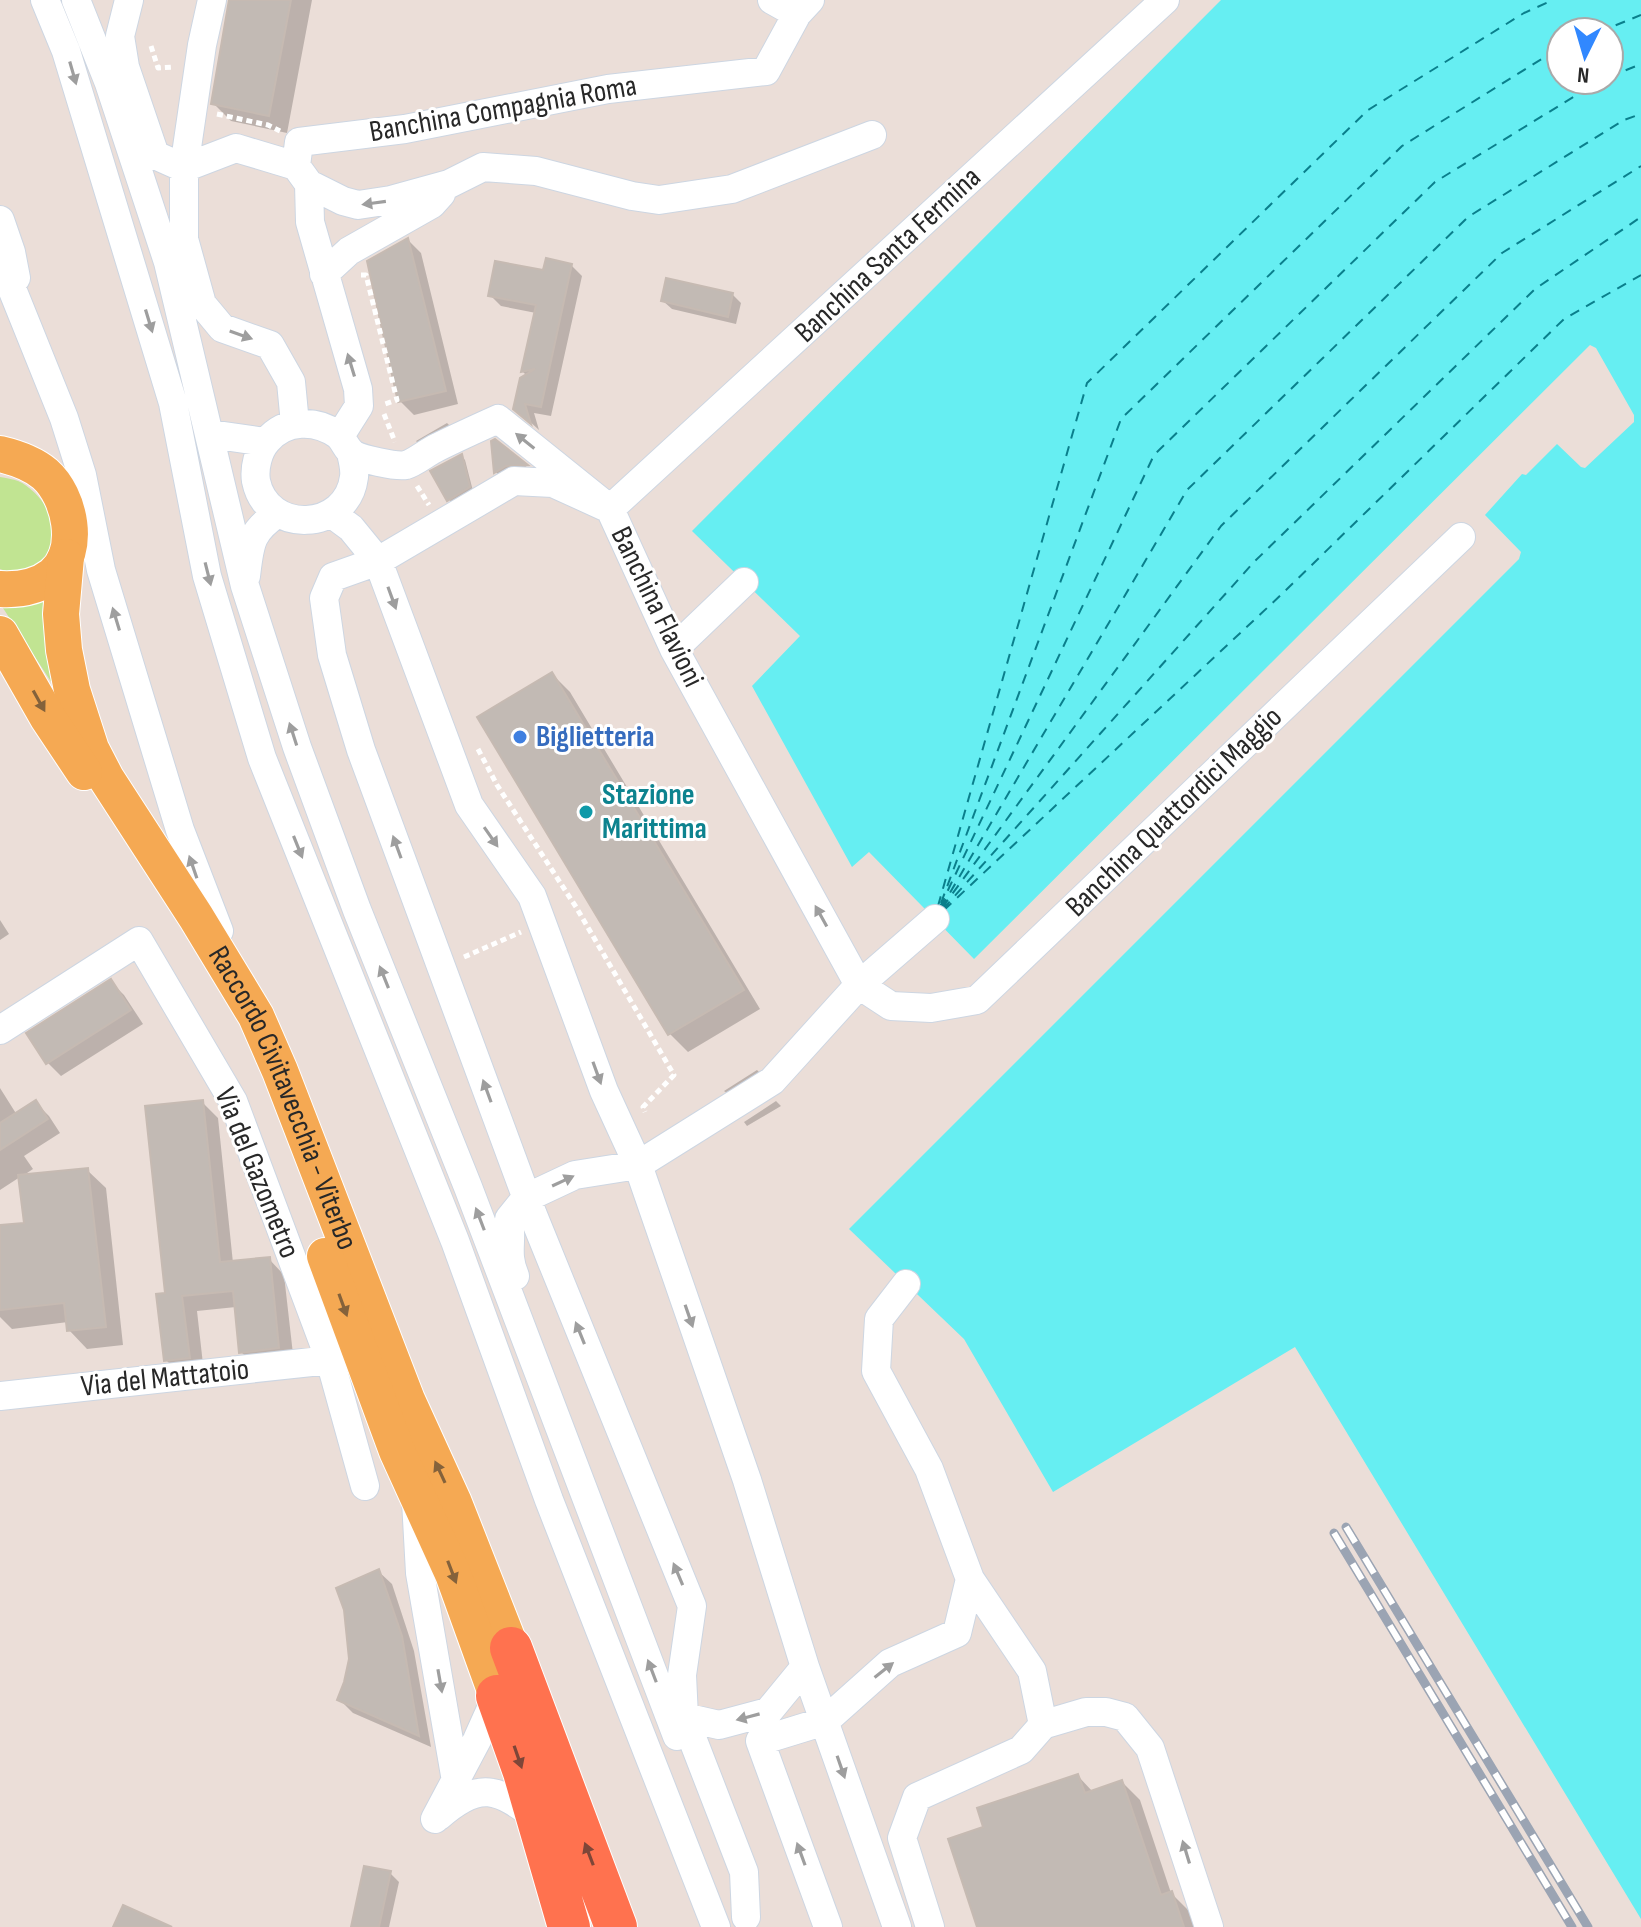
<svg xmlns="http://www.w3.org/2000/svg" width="1641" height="1927" font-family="'Sofia Sans Condensed',sans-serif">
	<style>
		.green { fill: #c1e492 }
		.water { fill: #66eef2; fill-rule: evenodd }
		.shadow { fill: #0003 }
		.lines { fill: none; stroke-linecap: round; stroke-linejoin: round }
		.ferry { stroke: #0a7f8c; stroke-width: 2; stroke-dasharray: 10 8; stroke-linecap: butt }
		.building { fill: #c2bab4; stroke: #c6bab2; stroke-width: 2 }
		.minor-casing { stroke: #cdd6e2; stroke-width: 30 }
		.major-casing { stroke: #fff; stroke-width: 38 }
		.highway-casing { stroke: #fff; stroke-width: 44 }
		.path { stroke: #fff; stroke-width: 5; stroke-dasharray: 6 4; stroke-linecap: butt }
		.minor { stroke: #fff; stroke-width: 28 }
		.major { stroke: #f5a953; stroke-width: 36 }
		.highway { stroke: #ff724f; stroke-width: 42 }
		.rail-casing { stroke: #9ba4b3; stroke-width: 9 }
		.rail { stroke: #fff; stroke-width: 6; stroke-dasharray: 18; stroke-linecap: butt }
		.oneway { fill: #9e9e9e }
		.oneway2 { fill: #84623b }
		.oneway3 { fill: #7e4638 }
		.shop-dot { fill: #3f7fe0; stroke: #fff; stroke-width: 3 }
		.culture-dot { fill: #0f9aa8; stroke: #fff; stroke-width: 3 }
		.labels { text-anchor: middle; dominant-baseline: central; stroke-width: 6; stroke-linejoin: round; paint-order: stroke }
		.street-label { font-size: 30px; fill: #282828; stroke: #fff }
		.shop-label { font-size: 30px; font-weight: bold; fill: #366cbe; stroke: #fff; text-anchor: start }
		.culture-label { font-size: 30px; font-weight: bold; fill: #0d838f; stroke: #fff; text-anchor: start }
	</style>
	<rect width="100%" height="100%" fill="#ebded8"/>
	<path class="green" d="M0 477C6 478 13 479 18 481 36 489 57 515 55 536 53 563 23 578 0 569Z
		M48 597 63 700 1 605Z"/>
	<path class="water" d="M1221 0H1641V1919L1295 1347 1053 1492 964 1339 849 1229 1519 559 1521 552 1485 515 1522 474 1526 475 1557 444 1581 467 1585 468 1634 422V415L1596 348 1590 345 974 959 869 852 852 867 752 686 800 636 692 531ZM1561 32H1609V80H1561Z"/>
	<path class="shadow" d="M231 0H312L287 133 231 121 213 103Z
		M408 240 421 253 458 404 414 415 400 401Z
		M572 266 582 276 551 416 534 413 539 430 515 408 527 376 523 372 536 313 501 306 490 295 545 273Z
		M732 294 741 303 736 324 672 309 663 301Z
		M447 423 451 427 419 444 416 441Z
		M495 441 528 468 499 476 496 472 493 442Z
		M462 457 465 460 473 491 452 503 449 499Z
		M552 674 570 692 760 1009 688 1052 670 1034 480 718Z
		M0 920 9 934 0 940Z
		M111 982 124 995 143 1024 61 1076 48 1063 29 1034Z
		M757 1070 761 1074 728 1094 724 1091Z
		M0 1088 17 1115 36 1103 49 1116 60 1133 24 1156 33 1169 21 1177 87 1170 106 1188 123 1345 87 1349 69 1330 68 1322 12 1329 0 1317V1227L26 1224 20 1177 0 1190Z
		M776 1101 781 1106 747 1126 744 1122Z
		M203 1103 218 1118 233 1263 269 1259 284 1275 294 1363 257 1367 241 1352 236 1307 197 1311 204 1373 182 1376 166 1360 167 1294Z
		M378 1571 392 1584 414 1651 431 1747 353 1713 339 1699Z
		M1078 1776 1093 1792 1122 1782 1140 1800 1171 1893 1189 1911 1195 1927H979L986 1828Z
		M390 1873 399 1882 389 1927H353Z"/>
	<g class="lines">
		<path class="ferry" d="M1599 32 1641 15
			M1609 77 1641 64
			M941 903 1121 419 1402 146 1561 47
			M938 906 1087 383 1368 110 1524 13 1553 0
			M940 907 1154 455 1435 182 1601 80
			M941 908 1187 490 1468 217 1624 120 1641 114
			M942 908 1221 526 1502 253 1641 166
			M943 909 1254 562 1535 289 1641 217
			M944 910 1283 593 1564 319 1641 275"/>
	</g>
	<path class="building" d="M229 0H291L269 116 211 104Z
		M408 238 446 391 398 402 367 261Z
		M546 258 572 264 541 407 525 404 531 424 513 409 520 378 535 369 521 372 536 305 488 296 495 261 543 270Z
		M666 278 733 293 728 317 661 301Z
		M495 439 528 465 506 466 494 473 491 441Z
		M462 454 470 487 447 501 430 471Z
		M552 672 744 990 668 1035 477 717Z
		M111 979 131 1010 46 1064 26 1033Z
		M36 1100 48 1119 0 1150V1123Z
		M203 1100 220 1262 270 1257 279 1348 239 1353 233 1291 182 1296 190 1358 164 1361 156 1294 165 1293 145 1106Z
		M88 1168 106 1327 67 1331 64 1303 0 1310V1225L24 1223 18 1175Z
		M379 1569 402 1636 419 1736 337 1700 344 1682 349 1659 344 1610 336 1588Z
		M1078 1774 1085 1793 1122 1780 1161 1895 1172 1891 1184 1927H977L948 1839 983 1827 977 1808Z
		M364 1866 391 1871 379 1927H351Z
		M123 1905 172 1927H113Z"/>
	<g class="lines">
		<g class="minor-casing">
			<path id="minor" d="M45 0 66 51 173 403 207 576 262 758 455 1241 549 1500 716 1927
				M76 0 109 83 168 262 245 586 297 747 357 910 468 1187 677 1736
				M129 0 120 36 125 67 155 155 184 168
				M212 0 202 45 184 168V239L202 304 222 328 270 345 291 382 295 424
				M772 0 797 14
				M296 166 309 184 343 201 358 205 391 200 449 184 483 167 536 171 632 196 659 200 732 189 872 135
				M296 166 299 142 405 129 608 89 766 71 797 14 810 0
				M184 168 236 148 296 166
				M309 184 310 222 358 389 359 406 340 436
				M0 220 11 252 16 278
				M0 259 64 418 82 475 101 570 180 830 219 931
				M324 274 349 251 432 204 441 194
				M210 434 265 442
				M351 453C353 461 355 470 354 477 347 532 267 535 256 481 254 468 258 451 267 441 285 419 316 419 338 435 344 440 346 449 353 454 361 459 396 467 406 465 416 462 427 452 438 447 458 437 478 428 498 419L610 509 674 649 859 985 891 1006 931 1008 977 1000 1461 537
				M332 514 351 528 378 561 469 805 532 896 604 1091 638 1165 747 1480 805 1667 897 1927
				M246 576C250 543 250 532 278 513
				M674 649 744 582
				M0 1030 139 941 233 1101 330 1360 365 1486
				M515 1276C505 1253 513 1242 509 1219L526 1198 575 1175 638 1165 772 1081 859 985 935 919
				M906 1284 879 1319 876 1371 929 1469 970 1579 1032 1671 1043 1725 1021 1750 917 1797 902 1838 930 1927
				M0 1396 330 1360
				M416 1501 420 1573 456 1781
				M670 1711 684 1717 719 1725 768 1712 805 1667
				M1042 1725 1086 1712H1106L1125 1717 1150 1748 1209 1927
				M439 1816C480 1780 498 1788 538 1819
				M435 1819 477 1740 499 1691
				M746 1917 744 1872 684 1717 682 1675 692 1606 533 1215 361 750 332 655 324 598 333 577 378 561 514 481 553 483 610 509 1165 0
				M828 1927 760 1741 825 1721 890 1663 957 1633 970 1579"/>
		</g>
		<g class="major-casing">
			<g id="major">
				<path d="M0 454C17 458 32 463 45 474 70 496 82 551 53 575 38 587 18 590 0 589"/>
				<path id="s1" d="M66 557 61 614 64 650 72 690 91 749 106 778 196 917 256 1016 280 1071 407 1400 454 1503 511 1648"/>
				<path d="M0 634 48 718 84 772"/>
				<path d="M325 1256 397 1451 453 1574 497 1696"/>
			</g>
		</g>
		<g class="highway-casing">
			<path id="highway" d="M511 1648 616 1927
				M497 1696 524 1772 569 1927"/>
		</g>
		<path class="path" d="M151 46 158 68 173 67
			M217 114 268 125 280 131
			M361 275H366L397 400 385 404
			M384 414 395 442
			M417 486 429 505
			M478 749 497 785 576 907 674 1075 643 1107 645 1112
			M464 957 521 932"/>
		<use href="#minor" class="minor"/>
		<use href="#major" class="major"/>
		<use href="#highway" class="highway"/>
		<g class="rail-casing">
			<path id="rail" d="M1346 1527 1588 1927
				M1334 1533 1572 1927"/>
		</g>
		<use href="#rail" class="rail"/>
	</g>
	<defs><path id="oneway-solid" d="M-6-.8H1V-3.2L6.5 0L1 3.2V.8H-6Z" transform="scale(2)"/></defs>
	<g class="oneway">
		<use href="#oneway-solid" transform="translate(73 73) rotate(74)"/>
		<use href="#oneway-solid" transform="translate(374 203) rotate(172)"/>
		<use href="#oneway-solid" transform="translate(149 321) rotate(73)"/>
		<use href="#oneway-solid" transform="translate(241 335) rotate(19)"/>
		<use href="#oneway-solid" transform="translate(351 365) rotate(-107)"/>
		<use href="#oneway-solid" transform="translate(525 441) rotate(-141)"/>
		<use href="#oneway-solid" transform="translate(208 574) rotate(76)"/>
		<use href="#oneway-solid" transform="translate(392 598) rotate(70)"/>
		<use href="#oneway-solid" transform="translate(116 619) rotate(-107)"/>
		<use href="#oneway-solid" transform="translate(293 734) rotate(-108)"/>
		<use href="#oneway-solid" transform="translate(491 837) rotate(55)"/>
		<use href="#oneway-solid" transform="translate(298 847) rotate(68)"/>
		<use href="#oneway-solid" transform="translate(397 847) rotate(-110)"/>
		<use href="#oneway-solid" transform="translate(193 867) rotate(-109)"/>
		<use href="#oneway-solid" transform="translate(821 916) rotate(-119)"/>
		<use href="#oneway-solid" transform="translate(384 977) rotate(-112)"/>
		<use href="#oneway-solid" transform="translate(597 1073) rotate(70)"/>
		<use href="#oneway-solid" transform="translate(487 1091) rotate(-110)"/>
		<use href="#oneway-solid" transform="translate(563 1181) rotate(-25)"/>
		<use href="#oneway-solid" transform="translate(480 1219) rotate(-111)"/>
		<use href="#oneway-solid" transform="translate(689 1316) rotate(71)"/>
		<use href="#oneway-solid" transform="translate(580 1333) rotate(-112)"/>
		<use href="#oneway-solid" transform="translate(678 1574) rotate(-113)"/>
		<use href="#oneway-solid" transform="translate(884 1670) rotate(-38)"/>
		<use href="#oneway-solid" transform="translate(652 1671) rotate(-111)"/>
		<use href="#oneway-solid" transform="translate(440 1681) rotate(80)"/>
		<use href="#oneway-solid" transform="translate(748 1717) rotate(165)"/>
		<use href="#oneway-solid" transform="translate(841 1767) rotate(71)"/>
		<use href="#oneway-solid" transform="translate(1186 1852) rotate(-107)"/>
		<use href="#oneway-solid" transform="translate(801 1854) rotate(-110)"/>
	</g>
	<g class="oneway2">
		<use href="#oneway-solid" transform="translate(39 701) rotate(61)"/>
		<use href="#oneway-solid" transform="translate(343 1305) rotate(70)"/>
		<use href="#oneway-solid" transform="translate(440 1472) rotate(-115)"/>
		<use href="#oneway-solid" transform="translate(452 1572) rotate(69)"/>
	</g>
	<g class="oneway3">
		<use href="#oneway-solid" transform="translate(518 1757) rotate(71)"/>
		<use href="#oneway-solid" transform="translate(589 1854) rotate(-111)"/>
	</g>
	<circle class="shop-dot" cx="520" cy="737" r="8"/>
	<circle class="culture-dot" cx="586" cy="812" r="8"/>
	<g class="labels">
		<g class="street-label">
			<text transform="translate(503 109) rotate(-10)">Banchina Compagnia Roma</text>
			<text transform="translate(888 255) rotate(-43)">Banchina Santa Fermina</text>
			<text transform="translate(657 607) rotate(64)">Banchina Flavioni</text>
			<text transform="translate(1174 812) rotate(-44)">Banchina Quattordici Maggio</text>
			<text stroke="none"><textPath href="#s1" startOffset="596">Raccordo Civitavecchia - Viterbo</textPath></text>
			<text transform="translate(257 1173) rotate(68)">Via del Gazometro</text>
			<text transform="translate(165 1378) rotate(-6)">Via del Mattatoio</text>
		</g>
		<g class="shop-label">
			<text x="536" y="737">Biglietteria</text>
		</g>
		<g class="culture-label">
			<text x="602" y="795">Stazione<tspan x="602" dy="34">Marittima</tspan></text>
		</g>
	</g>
	<g transform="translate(1585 56) rotate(185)"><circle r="38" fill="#ffffff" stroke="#a9a9a9" stroke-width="2"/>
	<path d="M0-6L14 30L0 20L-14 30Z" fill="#3188ff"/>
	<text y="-12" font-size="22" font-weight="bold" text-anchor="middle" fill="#282828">N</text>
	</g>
</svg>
